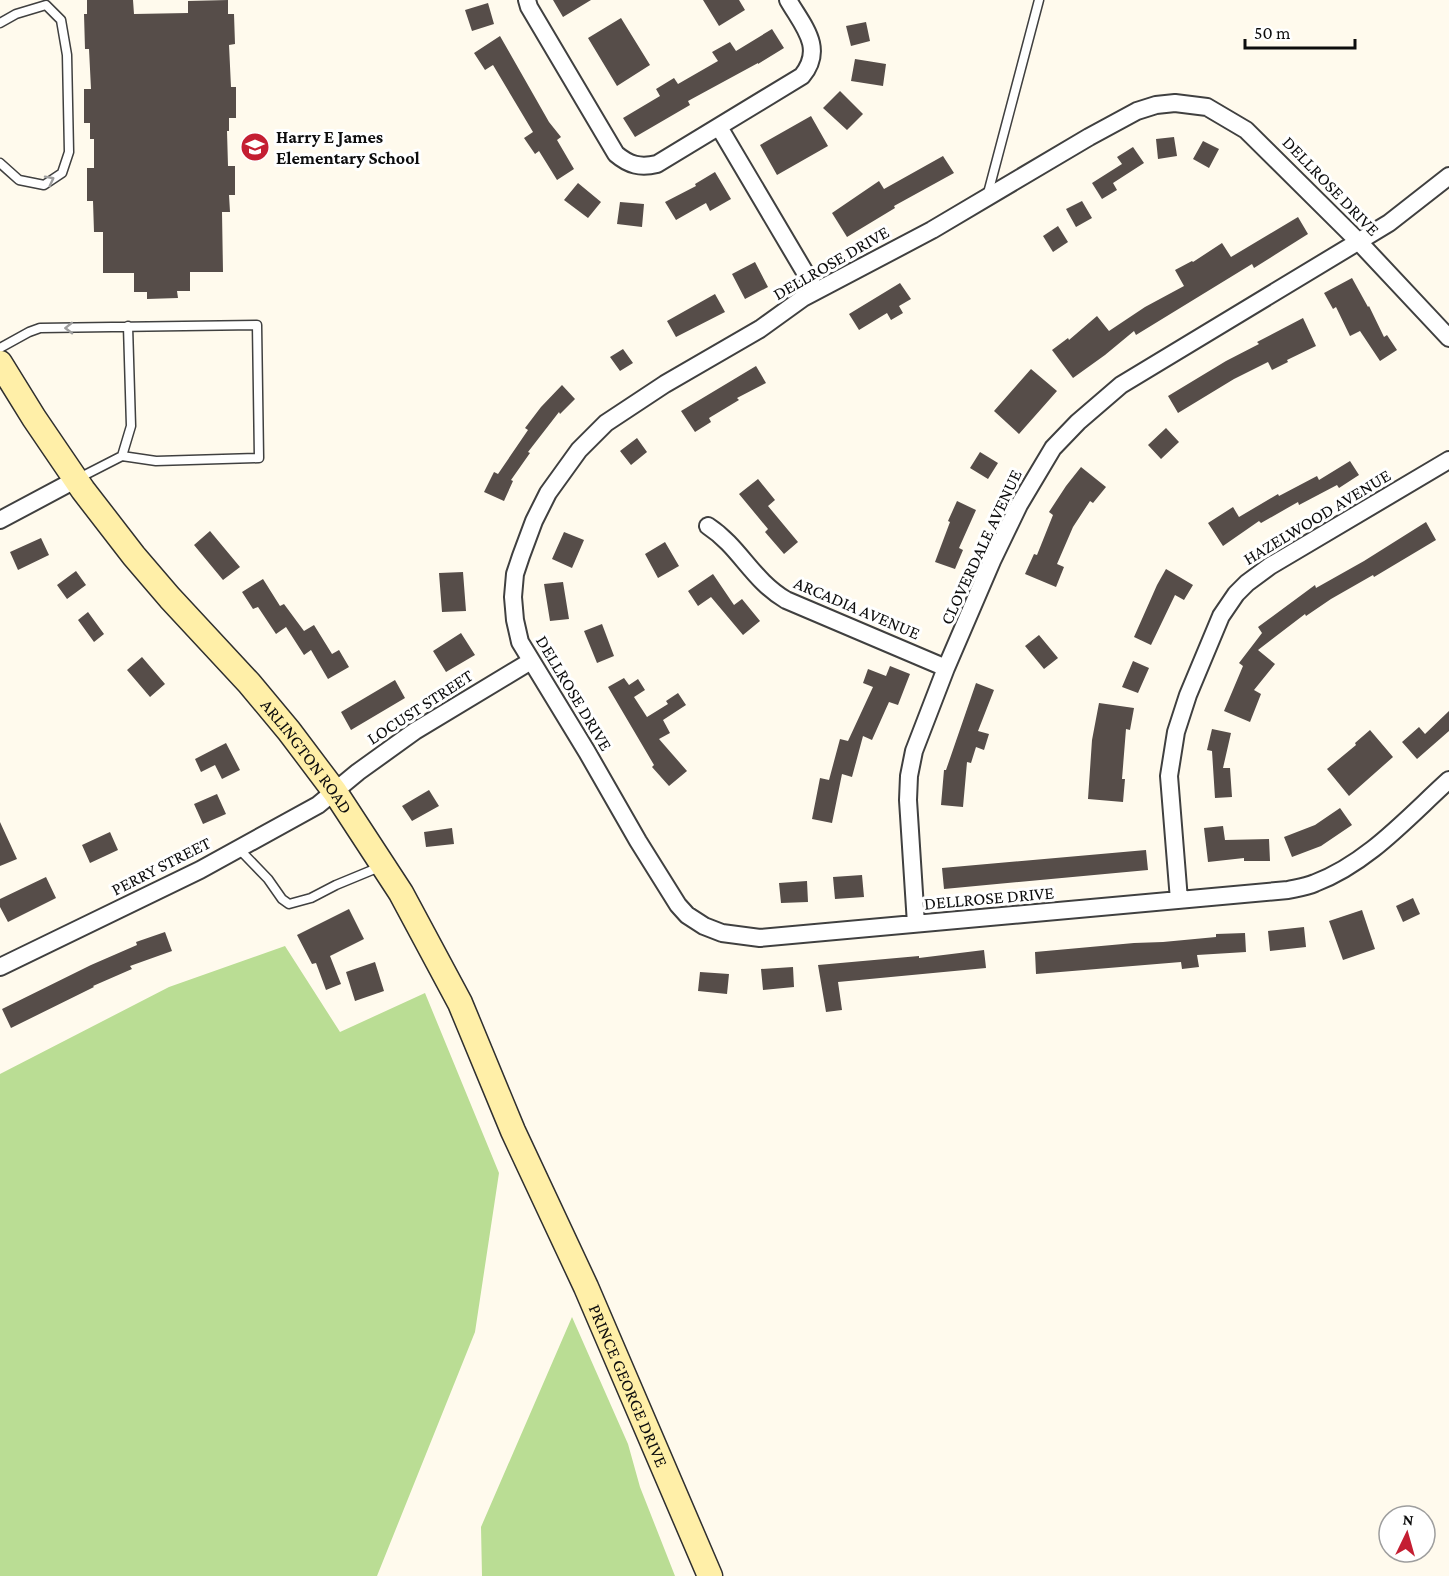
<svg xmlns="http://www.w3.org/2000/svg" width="1449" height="1576" font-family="'Crimson Pro',serif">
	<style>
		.forest { fill: #badd94 }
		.building { fill: #564d49 }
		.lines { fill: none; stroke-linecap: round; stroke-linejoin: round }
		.service-casing { stroke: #404040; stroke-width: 11 }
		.minor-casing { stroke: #404040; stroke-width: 20 }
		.secondary-casing { stroke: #2f2f2f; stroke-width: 27 }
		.service { stroke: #fff; stroke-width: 8 }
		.minor { stroke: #fff; stroke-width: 16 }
		.secondary { stroke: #ffefa8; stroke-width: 24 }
		.oneway { stroke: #9e9e9e }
		.labels { text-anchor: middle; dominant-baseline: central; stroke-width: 6; stroke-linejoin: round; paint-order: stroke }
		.poi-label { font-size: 18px; font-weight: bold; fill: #0d0d0d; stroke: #fff; text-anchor: start }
		.street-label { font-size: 18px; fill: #0d0d0d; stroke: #fff }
	</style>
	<rect width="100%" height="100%" fill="#fffaed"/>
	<path class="forest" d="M285 946 340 1032 425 993 499 1173 475 1332 377 1576H0V1074L169 987Z
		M572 1317 628 1444 640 1487 675 1576H482L481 1527Z"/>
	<path class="building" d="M87 0H133L134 14 188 13V1L228 0V14H234L235 44 229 45 231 87H236V118H229V131H227L228 166H235V195H229L230 212H222L223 272H190V291H177L178 298 147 299V292H134V273H103V232H94L93 201H87V168H94V139H90V123H84V89H91L89 49H85L84 14H87Z
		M553 0H591L563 17Z
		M703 0H739L745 10 719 26Z
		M488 3 494 24 472 31 465 10Z
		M621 18 650 65 617 86 588 38Z
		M866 22 870 41 851 46 846 26Z
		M772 29 784 48 758 64V63L688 101 690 105 635 137 623 118 660 96 656 89 674 78 678 84 718 61 712 52 730 42 736 51Z
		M500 36 549 122 561 137 557 140 574 169 557 180 539 151 535 154 524 138 533 132 493 65 485 70 474 53Z
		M855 59 886 64 883 86 851 81Z
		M840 91 863 114 847 130 823 108Z
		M811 116 828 146 777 175 760 145Z
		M1174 137 1177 156 1158 159 1156 139Z
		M1203 141 1219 149 1209 168 1193 159Z
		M1133 147 1144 163 1113 183 1117 190 1102 199 1092 183 1122 164 1117 157Z
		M943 156 954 173 894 206 895 208 847 237 832 213 879 181 884 189Z
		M715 172 731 199 710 211 706 203 676 220 665 202 696 186 695 184Z
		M578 183 601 202 588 218 564 200Z
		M1082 201 1092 218 1076 227 1066 209Z
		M620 202 644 204 642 227 617 224Z
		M1298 217 1308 234 1254 268 1252 264 1136 335 1134 331 1105 355 1073 378 1052 350 1068 338 1069 340 1097 316 1109 331 1145 307 1184 286 1175 270 1192 261 1193 262 1222 243 1231 257Z
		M1058 226 1068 242 1053 252 1043 236Z
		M755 262 768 287 745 299 732 274Z
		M1352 278 1368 307 1369 306 1384 337 1387 335 1397 350 1380 361 1360 331 1350 336 1336 307 1333 309 1324 293Z
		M900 283 911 299 899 306 903 313 891 320 887 313 859 330 849 314Z
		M715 294 725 312 676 337 667 321Z
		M1303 318 1316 346 1287 360 1288 362 1272 370 1268 362 1234 379 1178 413 1168 396 1226 361 1259 344 1257 342Z
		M623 349 633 363 620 371 610 357Z
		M756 366 766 383 737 398 739 400 709 418 711 422 695 432 681 411Z
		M1031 369 1057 391 1019 434 994 411Z
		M562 385 575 399 560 414 559 412 528 452 530 453 511 480 513 481 504 501 484 492 494 472 498 474 528 430 525 428 541 407Z
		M1166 428 1179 442 1161 459 1148 445Z
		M637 438 647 452 631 465 620 451Z
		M980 452 998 463 988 479 970 468Z
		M1350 461 1359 475 1339 488 1337 485 1299 505 1298 502 1261 523 1259 521 1223 546 1208 523 1233 507 1239 517 1278 494 1279 496 1317 476 1319 480Z
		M1081 467 1106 487 1093 503 1090 501 1073 527 1057 564 1064 567 1056 587 1025 574 1034 554 1037 555 1053 515 1049 512 1066 486Z
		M758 479 775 500 768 506 798 542 784 554 765 532 768 529 739 494Z
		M957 501 976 510 959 548 963 550 955 569 935 562 950 522 948 521Z
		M1426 522 1436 540 1374 577 1373 575 1331 599 1306 616 1305 614 1258 650 1275 664 1254 690 1261 694 1250 722 1224 711 1243 666 1239 663 1262 633 1258 627 1315 585 1316 588 1364 561Z
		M210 531 240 567 223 580 194 545Z
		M564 532 584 540 572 568 552 559Z
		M41 538 49 555 18 570 10 552Z
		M665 542 679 566 658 578 645 554Z
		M1166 569 1193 585 1184 600 1175 595 1151 645 1134 637 1157 585Z
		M76 571 86 585 67 599 57 585Z
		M463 572 466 611 442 612 439 573Z
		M713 574 734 605 742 599 760 621 743 635 711 597 698 606 688 591Z
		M263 579 280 606 284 604 304 631 314 625 332 654 339 650 349 667 328 679 311 650 304 655 286 627 276 634 258 607 253 609 242 592Z
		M563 582 569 619 550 621 544 584Z
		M88 612 104 634 94 642 78 620Z
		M602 624 614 656 597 663 584 631Z
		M461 633 475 655 446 672 433 651Z
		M1039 635 1058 658 1044 669 1025 646Z
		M142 657 165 684 150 697 127 670Z
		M1133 661 1149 668 1138 693 1122 687Z
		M890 666 910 674 898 705 889 702 872 740 863 736 852 777 842 774 832 823 812 819 820 778 829 780 840 739 848 741 873 687 863 683 868 669 886 676Z
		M624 678 629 685 638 679 645 690 634 697 647 717 668 704 666 701 678 693 686 705 663 720 670 733 659 739 687 771 669 786 652 767 654 765 608 687Z
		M395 680 405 698 351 730 341 712Z
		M976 683 994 690 978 731 989 734 984 750 976 747 971 763 967 762 963 807 941 805 944 770H946Z
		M1099 703 1134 708 1130 730 1126 729 1122 779H1125L1123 802 1088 799 1092 740Z
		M1449 711V731L1417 759 1402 742 1419 727 1425 734Z
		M1212 729 1231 733 1223 768H1230L1232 797 1215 798 1212 751 1207 750Z
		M1370 730 1393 757 1349 796 1327 769 1356 745 1355 743Z
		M226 743 240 770 222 779 215 765 201 772 195 759Z
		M429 790 439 806 412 821 402 806Z
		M217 794 226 814 203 824 194 804Z
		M1340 808 1352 825 1321 846 1292 857 1284 837 1315 825Z
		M0 822 17 859 0 866Z
		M1223 826 1225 840 1269 839 1270 861H1244V858L1208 862 1204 828Z
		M452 828 454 844 426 847 424 832Z
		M110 832 118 850 90 863 82 845Z
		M1146 850 1148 870 944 889 942 868Z
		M862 875 864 897 835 899 833 877Z
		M46 877 56 898 8 922 0 907V899Z
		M807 881 808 902 781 903 779 883Z
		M1413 898 1420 914 1403 922 1396 906Z
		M349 909 364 939 330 956 341 984 326 990 316 963 312 964 297 935Z
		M1362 910 1375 949 1343 960 1329 921Z
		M1304 927 1306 947 1270 951 1268 931Z
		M165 932 172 951 130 966 132 969 93 986 94 987 11 1028 2 1009 91 965 137 945 136 942Z
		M1245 933 1246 952 1197 955 1199 967 1182 969 1181 962 1036 974 1035 952 1134 943 1163 942 1216 937V934Z
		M984 950 986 968 838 982 842 1010 826 1012 818 965 919 956V958Z
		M375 962 384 991 355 1001 346 972Z
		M793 967 794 987 763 990 761 969Z
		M700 972 729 974 727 994 698 991Z"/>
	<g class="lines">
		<g class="service-casing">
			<path id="service" d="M0 23 16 14 46 5 61 20 67 55 69 152 62 173 44 185 19 180 0 163
				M987 197 1039 0
				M0 348 29 332 40 328 257 325 259 458 156 461 122 456 79 478
				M122 456 131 426 128 326
				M238 848 268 879 282 899 289 904 311 898 336 885 382 866"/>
		</g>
		<g class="minor-casing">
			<path id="minor" d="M527 0 529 7 616 154C629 165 640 168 657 164L802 76C825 48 803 26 788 0
				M719 127 816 291
				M1449 338 1359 242 1246 130 1207 107 1175 103 1156 105 1137 111 1089 137 932 230 803 298 760 329 665 384 606 423 579 450 548 493 534 521 521 556 515 574 513 597 515 620 520 642 587 752 638 841 678 905 687 915 704 926 722 933 760 938 1288 890C1297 888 1306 887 1315 883 1368 863 1408 817 1449 780
				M0 520 75 480
				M708 526C740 547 752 580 786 600L946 668
				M1179 900 1169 776 1176 732 1188 695 1221 616 1236 594 1247 583 1270 566 1449 460
				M916 924 908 800 909 776 914 751 946 668 992 561 1019 505 1053 448 1078 422 1121 385 1389 223 1449 176
				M0 967 200 870 318 805 358 772 415 731 531 661"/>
		</g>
		<g class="secondary-casing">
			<g id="secondary">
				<path id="s1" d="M0 363 34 418 83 490 134 556 170 598 249 683 289 731 335 792 401 893 460 1003 513 1131 586 1287 710 1576"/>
			</g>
		</g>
		<use href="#service" class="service"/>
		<use href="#minor" class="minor"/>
		<use href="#secondary" class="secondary"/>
	</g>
	<defs><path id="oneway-chevron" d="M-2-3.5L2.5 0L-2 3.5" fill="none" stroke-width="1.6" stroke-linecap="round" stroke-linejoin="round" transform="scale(1.5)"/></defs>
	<g class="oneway">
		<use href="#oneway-chevron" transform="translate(50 180) rotate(-27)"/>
		<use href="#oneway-chevron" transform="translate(69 328) rotate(179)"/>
	</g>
	<defs>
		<g id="school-disc" transform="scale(1.5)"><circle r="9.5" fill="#c41e32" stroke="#fff"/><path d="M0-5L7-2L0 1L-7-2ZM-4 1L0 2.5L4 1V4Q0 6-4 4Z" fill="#fff"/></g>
	</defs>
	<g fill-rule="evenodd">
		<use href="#school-disc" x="255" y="147"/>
	</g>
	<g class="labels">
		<g class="poi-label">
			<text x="276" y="137">Harry E James<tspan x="276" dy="21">Elementary School</tspan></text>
		</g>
		<g class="street-label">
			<text transform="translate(1331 186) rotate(46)">DELLROSE DRIVE</text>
			<text transform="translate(831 263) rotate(-30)">DELLROSE DRIVE</text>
			<text transform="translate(1317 517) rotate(-31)">HAZELWOOD AVENUE</text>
			<text transform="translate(981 547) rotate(-65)">CLOVERDALE AVENUE</text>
			<text transform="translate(857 608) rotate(23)">ARCADIA AVENUE</text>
			<text transform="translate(574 693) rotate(59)">DELLROSE DRIVE</text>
			<text transform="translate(420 707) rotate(-33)">LOCUST STREET</text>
			<text stroke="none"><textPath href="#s1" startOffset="500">ARLINGTON ROAD</textPath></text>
			<text transform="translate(161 866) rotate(-27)">PERRY STREET</text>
			<text transform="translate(989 898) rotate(-5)">DELLROSE DRIVE</text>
			<text stroke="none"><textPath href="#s1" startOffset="1209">PRINCE GEORGE DRIVE</textPath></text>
		</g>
	</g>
	<g transform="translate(1407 1534) rotate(5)"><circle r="28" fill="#ffffff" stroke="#9e9e9e" stroke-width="1.5"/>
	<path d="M0-4.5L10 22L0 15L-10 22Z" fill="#c41e32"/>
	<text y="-9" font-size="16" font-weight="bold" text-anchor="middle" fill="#0d0d0d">N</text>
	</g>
	<path d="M1245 39v9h110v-9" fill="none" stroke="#0d0d0d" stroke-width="3"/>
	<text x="1254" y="39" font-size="18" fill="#0d0d0d" stroke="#ffffff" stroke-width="4.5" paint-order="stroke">50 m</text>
</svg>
